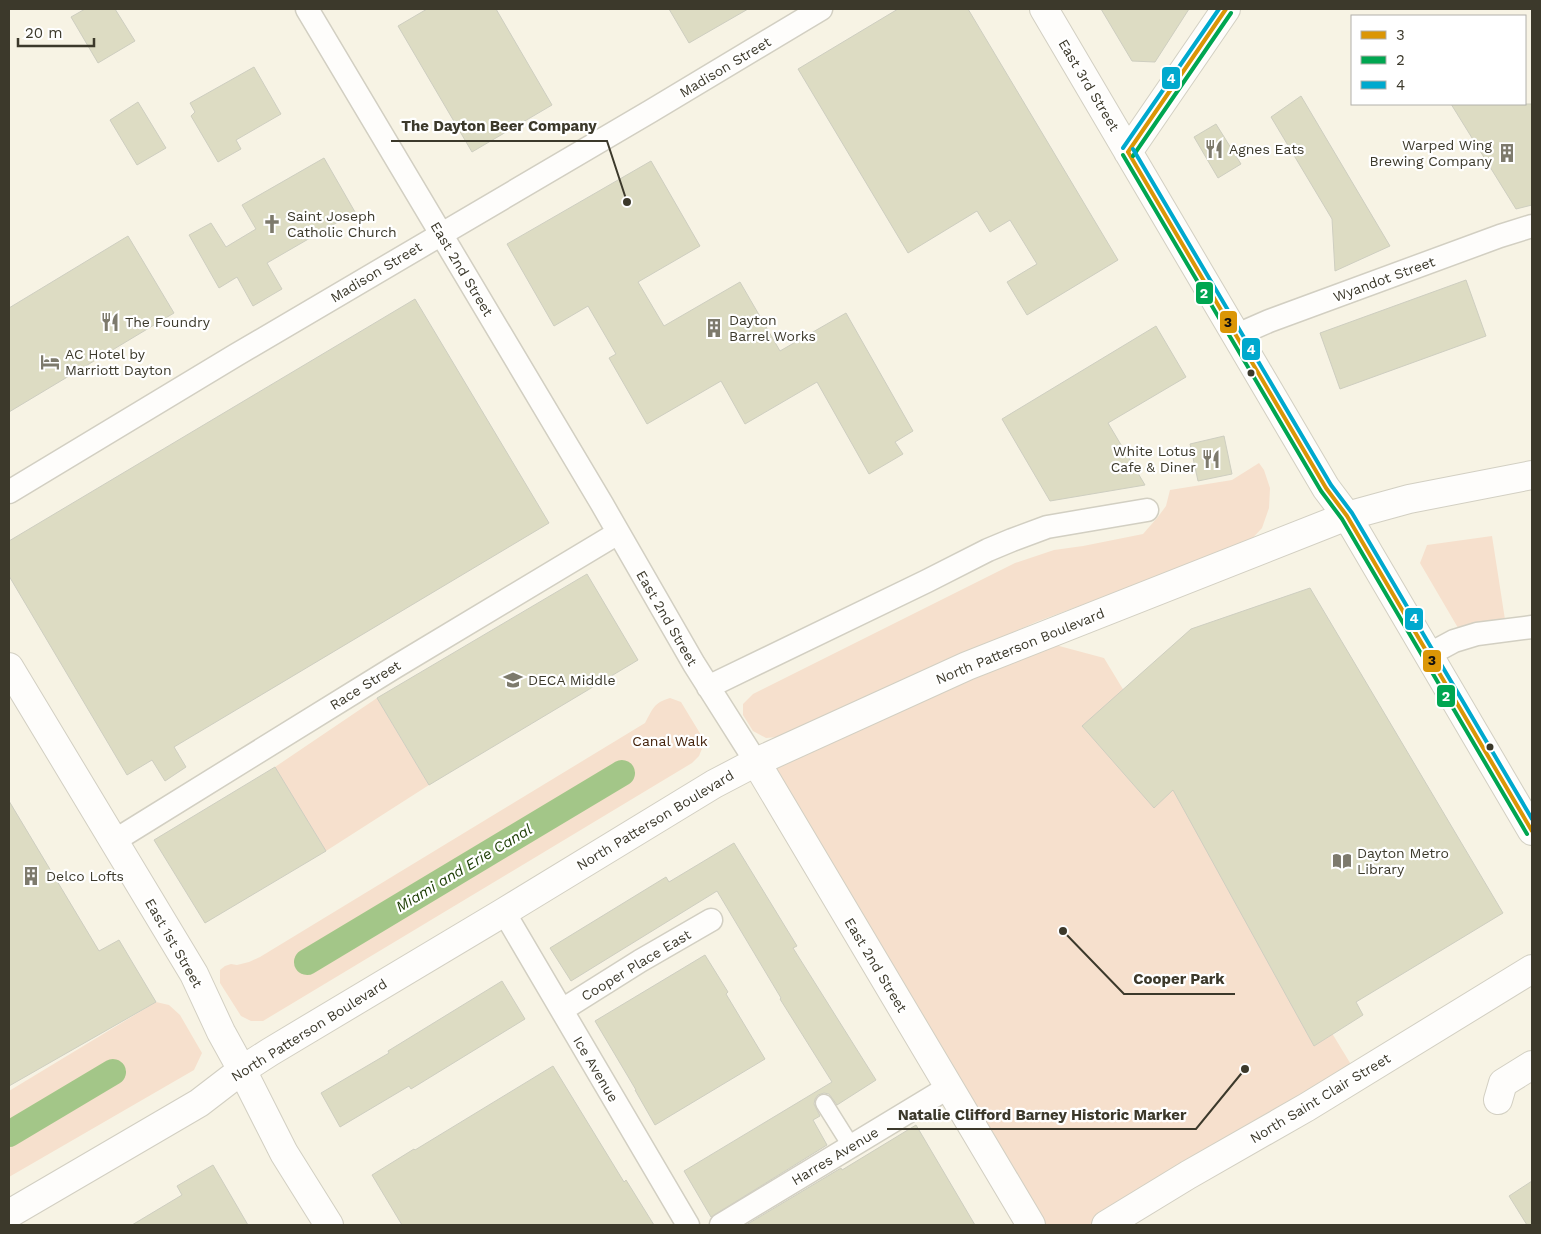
<svg xmlns="http://www.w3.org/2000/svg" width="1541" height="1234" font-family="'Work Sans',sans-serif">
	<style>
		.green { fill: #f6e0cd }
		.lines { fill: none; stroke-linecap: round; stroke-linejoin: round }
		.canal { stroke: #a3c688; stroke-width: 26 }
		.building { fill: #dddcc3; stroke: #cecec0 }
		.pedestrian-casing { stroke: #d2cfc2; stroke-width: 19 }
		.minor-casing { stroke: #d2cfc2; stroke-width: 25 }
		.tertiary-casing { stroke: #d2cfc2; stroke-width: 30 }
		.secondary-casing { stroke: #d2cfc2; stroke-width: 30 }
		.primary-casing { stroke: #d2cfc2; stroke-width: 30 }
		.pedestrian { stroke: #fefdfb; stroke-width: 16 }
		.minor { stroke: #fefdfb; stroke-width: 22 }
		.tertiary { stroke: #fefdfb; stroke-width: 28 }
		.secondary { stroke: #fefdfb; stroke-width: 28 }
		.primary { stroke: #fefdfb; stroke-width: 28 }
		.bus-1-casing { stroke: #fff; stroke-width: 8 }
		.bus-2-casing { stroke: #fff; stroke-width: 8 }
		.bus-3-casing { stroke: #fff; stroke-width: 8 }
		.bus-1 { stroke: #db9606; stroke-width: 4 }
		.bus-2 { stroke: #00a651; stroke-width: 4 }
		.bus-3 { stroke: #00a9ce; stroke-width: 4 }
		.bus-dot { fill: #3c392b; stroke: #fff; stroke-width: 2 }
		.labels { text-anchor: middle; dominant-baseline: central; stroke-width: 4.5; stroke-linejoin: round; paint-order: stroke }
		.street-label { font-size: 14px; fill: #3c392b; stroke: #fff }
		.poi-label { font-size: 14px; fill: #3c392b; stroke: #fff; text-anchor: start }
		.park-label { font-size: 14px; fill: #43220b; stroke: #fff }
		.water-label { font-size: 15px; font-style: italic; fill: #1a3b00; stroke: #fff }
		.leader { fill: none; stroke: #3c392b; stroke-width: 2 }
		.callout-dot { fill: #3c392b; stroke: #fff; stroke-width: 2 }
		.callout-label { font-size: 15px; text-anchor: middle; font-weight: bold; fill: #3c392b; stroke: #fff; stroke-width: 4.5; stroke-linejoin: round; paint-order: stroke }
		.line-badge { stroke: #fff; stroke-width: 2 }
		.badge-label { font-size: 14px; text-anchor: middle; font-weight: bold; fill: #fff }
		.pale-badge-label { font-size: 14px; text-anchor: middle; font-weight: bold; fill: #111 }
	</style>
	<rect width="100%" height="100%" fill="#f7f3e4"/>
	<path class="green" d="M1259 463 1264 470 1270 488 1269 508 1262 528 1248 543 1036 622 778 737 766 738 753 731 743 715V704L753 694 1015 563 1054 550 1083 546 1143 534 1157 518 1166 506 1170 490 1232 480Z
		M1492 536 1506 626 1461 633 1420 563 1427 545Z
		M1033 639 1104 658 1358 1076 1106 1225H1031L756 762Z
		M377 698 429 785 326 851 275 767Z
		M670 698 681 702 701 735 703 746 699 756 692 763 263 1021H251L241 1016 220 983V970L225 966 231 964 237 965 249 962 260 957 645 723C653 709 653 703 670 698Z
		M156 1002 169 1005 180 1015 202 1053 194 1070 9 1177V1091Z"/>
	<g class="lines">
		<path class="canal" d="M307 962 622 773
			M9 1134 113 1072"/>
	</g>
	<path class="building" d="M85 9H115L135 41 98 63 71 17Z
		M427 9H496L552 105 472 152 398 26Z
		M669 9H748L689 43Z
		M898 9H968L1118 260 1027 315 1007 282 1037 264 1010 220 990 232 977 211 908 253 798 69Z
		M1101 9H1189L1155 62 1132 61Z
		M254 67 281 114 236 140 241 149 218 162 191 116 195 112 190 103Z
		M1301 96 1390 246 1335 271 1332 219 1271 117Z
		M138 102 166 148 137 165 110 120Z
		M1451 104H1532V205L1516 209Z
		M1216 124 1241 164 1218 178 1194 137Z
		M324 158 355 212 267 263 282 289 253 306 237 277 219 288 189 235 211 223 226 247 256 229 242 205Z
		M651 161 700 246 638 282 664 326 740 282 780 351 846 313 913 431 895 442 903 454 869 474 817 382 745 424 721 381 647 424 609 358 616 354 588 306 554 326 507 244Z
		M128 236 174 313 9 412V308Z
		M1466 280 1486 336 1340 389 1320 333Z
		M415 299 549 523 174 747 186 767 165 781 152 760 127 775 9 576V541Z
		M1156 326 1186 377 1108 423 1145 485 1050 501 1002 419Z
		M1224 436 1232 474 1198 481 1190 444Z
		M587 574 638 660 429 785 377 698Z
		M1310 588 1503 913 1356 1002 1363 1015 1314 1046 1173 790 1154 808 1082 726 1191 629Z
		M275 767 326 851 205 923 154 840Z
		M9 801 99 951 119 940 156 1002 9 1086Z
		M734 843 797 946 793 948 876 1080 837 1105 829 1094 824 1093 818 1095 815 1099 814 1104 820 1116 813 1120 827 1145 711 1217 684 1171 832 1082 780 999 781 998 717 891 571 981 550 948 666 877 669 882Z
		M705 955 728 992 726 994 765 1059 655 1125 635 1090H636L595 1021Z
		M502 981 525 1019 411 1089 409 1086 340 1127 321 1093 389 1053 388 1051Z
		M553 1066 624 1182 626 1180 654 1225H402L372 1175 414 1149 415 1150Z
		M916 1125 975 1225H746L841 1168 842 1170Z
		M213 1165 248 1225H132L182 1195 177 1186Z
		M1532 1181V1225H1527L1509 1196Z"/>
	<g class="lines">
		<g class="pedestrian-casing">
			<path id="pedestrian" d="M824 1103 851 1146"/>
		</g>
		<g class="minor-casing">
			<path id="minor" d="M307 9 602 504 694 664 756 762
				M1237 335 1269 321 1500 236 1532 226
				M9 492 236 355 651 111 821 9
				M1428 655 1454 641 1477 634 1532 627
				M708 687 927 581 988 550 1012 540 1047 527 1147 510
				M114 841 395 667 618 533
				M504 912 688 1225
				M562 1010 640 961 711 920
				M721 1225 949 1087"/>
		</g>
		<g class="tertiary-casing">
			<path id="tertiary" d="M756 762 1031 1225
				M1498 1100 1503 1083 1532 1065"/>
		</g>
		<g class="secondary-casing">
			<path id="secondary" d="M9 667 194 974 221 1032 242 1070 284 1153 329 1225
				M9 1214 199 1103 242 1070 270 1052 504 912 714 784 756 762 967 666 1347 516
				M1106 1225 1188 1175 1307 1107 1532 969"/>
		</g>
		<g class="primary-casing">
			<path id="primary" d="M1044 9 1326 488 1347 516 1532 831
				M1128 152 1226 9
				M1347 516 1409 499 1532 475"/>
		</g>
		<use href="#pedestrian" class="pedestrian"/>
		<use href="#minor" class="minor"/>
		<use href="#tertiary" class="tertiary"/>
		<use href="#secondary" class="secondary"/>
		<use href="#primary" class="primary"/>
		<g class="bus-1-casing">
			<path id="bus-1" d="M1128 152 1326 488 1347 516 1532 831
				M1128 152 1226 9"/>
		</g>
		<g class="bus-2-casing">
			<path id="bus-2" d="M1123 155 1321 491 1342 519 1527 834
				M1133 156 1231 13"/>
		</g>
		<g class="bus-3-casing">
			<path id="bus-3" d="M1123 148 1219 9
				M1133 149 1331 485 1352 513 1532 819"/>
		</g>
		<use href="#bus-1" class="bus-1"/>
		<use href="#bus-2" class="bus-2"/>
		<use href="#bus-3" class="bus-3"/>
	</g>
	<defs>
		<g id="restaurant-bare" transform="scale(1.5)"><path d="M-5-6h1v4h1v-4h1v4h1v-4h1v5L-1.5 .5V6h-2V.5L-5-1ZM5-6V6H3V1.5H1.5Q1.5-4 5-6Z" fill="#7d7a6c" stroke="#fff" stroke-width="2.5" paint-order="stroke"/></g>
		<g id="building-bare" transform="scale(1.5)"><path d="M-4-6H4V6H1V3H-1V6H-4ZM-2.5-4.3h1.7v1.8h-1.7ZM.8-4.3h1.7v1.8H.8ZM-2.5-1h1.7V.8h-1.7ZM.8-1h1.7V.8H.8Z" fill="#7d7a6c" stroke="#fff" stroke-width="2.5" paint-order="stroke"/></g>
		<g id="church-bare" transform="scale(1.5)"><path d="M-1.2-6h2.4v3.5h3.3v2.4h-3.3V6h-2.4V-.1h-3.3v-2.4h3.3Z" fill="#7d7a6c" stroke="#fff" stroke-width="2.5" paint-order="stroke"/></g>
		<g id="hotel-bare" transform="scale(1.5)"><path d="M-6-4.5h1.5V1H6V5H4.5V3h-9V5H-6ZM-4 0a1.8 1.8 0 1 1 3.6 0ZM.5 0V-2.5h3Q6-2.5 6 0Z" fill="#7d7a6c" stroke="#fff" stroke-width="2.5" paint-order="stroke"/></g>
		<g id="school-bare" transform="scale(1.5)"><path d="M0-5L7-2L0 1L-7-2ZM-4 1L0 2.5L4 1V4Q0 6-4 4Z" fill="#7d7a6c" stroke="#fff" stroke-width="2.5" paint-order="stroke"/></g>
		<g id="library-bare" transform="scale(1.5)"><path d="M-6-4Q-3-5.5-.7-3.5V5Q-3 3-6 4ZM6-4Q3-5.5 .7-3.5V5Q3 3 6 4Z" fill="#7d7a6c" stroke="#fff" stroke-width="2.5" paint-order="stroke"/></g>
	</defs>
	<g fill-rule="evenodd">
		<use href="#restaurant-bare" x="1214" y="149"/>
		<use href="#building-bare" x="1507" y="153"/>
		<use href="#church-bare" x="272" y="224"/>
		<use href="#restaurant-bare" x="110" y="322"/>
		<use href="#building-bare" x="714" y="328"/>
		<use href="#hotel-bare" x="50" y="362"/>
		<use href="#restaurant-bare" x="1211" y="459"/>
		<use href="#school-bare" x="513" y="680"/>
		<use href="#library-bare" x="1342" y="861"/>
		<use href="#building-bare" x="31" y="876"/>
	</g>
	<g class="bus-dot">
		<circle cx="1251" cy="373" r="4.5"/>
		<circle cx="1490" cy="747" r="4.5"/>
	</g>
	<g class="labels">
		<g class="street-label">
			<text transform="translate(725 67) rotate(-31)">Madison Street</text>
			<text transform="translate(1089 85) rotate(59)">East 3rd Street</text>
			<text transform="translate(462 269) rotate(59)">East 2nd Street</text>
			<text transform="translate(376 272) rotate(-31)">Madison Street</text>
			<text transform="translate(1384 279) rotate(-20)">Wyandot Street</text>
			<text transform="translate(667 618) rotate(60)">East 2nd Street</text>
			<text transform="translate(1020 646) rotate(-22)">North Patterson Boulevard</text>
			<text transform="translate(365 685) rotate(-32)">Race Street</text>
			<text transform="translate(655 820) rotate(-31)">North Patterson Boulevard</text>
			<text transform="translate(174 943) rotate(60)">East 1st Street</text>
			<text transform="translate(636 965) rotate(-31)">Cooper Place East</text>
			<text transform="translate(876 965) rotate(59)">East 2nd Street</text>
			<text transform="translate(309 1030) rotate(-32)">North Patterson Boulevard</text>
			<text transform="translate(596 1069) rotate(59)">Ice Avenue</text>
			<text transform="translate(1320 1098) rotate(-31)">North Saint Clair Street</text>
			<text transform="translate(835 1156) rotate(-31)">Harres Avenue</text>
		</g>
		<g class="poi-label">
			<text x="1492" y="145" text-anchor="end">Warped Wing<tspan x="1492" dy="16">Brewing Company</tspan></text>
			<text x="1229" y="149">Agnes Eats</text>
			<text x="287" y="216">Saint Joseph<tspan x="287" dy="16">Catholic Church</tspan></text>
			<text x="729" y="320">Dayton<tspan x="729" dy="16">Barrel Works</tspan></text>
			<text x="125" y="322">The Foundry</text>
			<text x="65" y="354">AC Hotel by<tspan x="65" dy="16">Marriott Dayton</tspan></text>
			<text x="1196" y="451" text-anchor="end">White Lotus<tspan x="1196" dy="16">Cafe &amp; Diner</tspan></text>
			<text x="528" y="680">DECA Middle</text>
			<text x="1357" y="853">Dayton Metro<tspan x="1357" dy="16">Library</tspan></text>
			<text x="46" y="876">Delco Lofts</text>
		</g>
		<g class="park-label">
			<text x="670" y="741">Canal Walk</text>
		</g>
		<g class="water-label">
			<text transform="translate(464 868) rotate(-31)">Miami and Erie Canal</text>
		</g>
	</g>
	<path class="leader" d="M627 202L607 141H391M1063 931L1124 994H1235M1245 1069L1196 1129H887"/>
	<g class="callout-dot">
		<circle cx="627" cy="202" r="5"/>
		<circle cx="1063" cy="931" r="5"/>
		<circle cx="1245" cy="1069" r="5"/>
	</g>
	<g class="callout-label">
		<text x="499" y="131">The Dayton Beer Company</text>
		<text x="1179" y="984">Cooper Park</text>
		<text x="1042" y="1120">Natalie Clifford Barney Historic Marker</text>
	</g>
	<g class="line-badge">
		<rect x="1161" y="66" width="20" height="24" rx="5" fill="#00a9ce"/>
		<rect x="1195" y="281" width="19" height="24" rx="5" fill="#00a651"/>
		<rect x="1219" y="310" width="19" height="24" rx="5" fill="#db9606"/>
		<rect x="1241" y="337" width="20" height="24" rx="5" fill="#00a9ce"/>
		<rect x="1404" y="607" width="20" height="24" rx="5" fill="#00a9ce"/>
		<rect x="1422" y="649" width="20" height="24" rx="5" fill="#db9606"/>
		<rect x="1436" y="684" width="20" height="24" rx="5" fill="#00a651"/>
	</g>
	<g class="badge-label">
		<text x="1171" y="83">4</text>
		<text x="1204" y="298">2</text>
		<text x="1251" y="354">4</text>
		<text x="1414" y="623">4</text>
		<text x="1446" y="701">2</text>
	</g>
	<g class="pale-badge-label">
		<text x="1228" y="327">3</text>
		<text x="1432" y="665">3</text>
	</g>
	<rect width="1541" height="1234" fill="none" stroke="#3c392b" stroke-width="20"/>
	<rect x="1351" y="15" width="175" height="90" fill="#ffffff" stroke="#b1b0aa"/>
	<rect x="1361" y="31" width="25" height="8" fill="#db9606" stroke="#b1b0aa"/>
	<text x="1396" y="40" font-size="15" fill="#3c392b">3</text>
	<rect x="1361" y="56" width="25" height="8" fill="#00a651" stroke="#b1b0aa"/>
	<text x="1396" y="65" font-size="15" fill="#3c392b">2</text>
	<rect x="1361" y="81" width="25" height="8" fill="#00a9ce" stroke="#b1b0aa"/>
	<text x="1396" y="90" font-size="15" fill="#3c392b">4</text>
	<path d="M18 38v8h76v-8" fill="none" stroke="#3c392b" stroke-width="2.5"/>
	<text x="25" y="38" font-size="15" fill="#3c392b" stroke="#ffffff" stroke-width="4" paint-order="stroke">20 m</text>
</svg>
